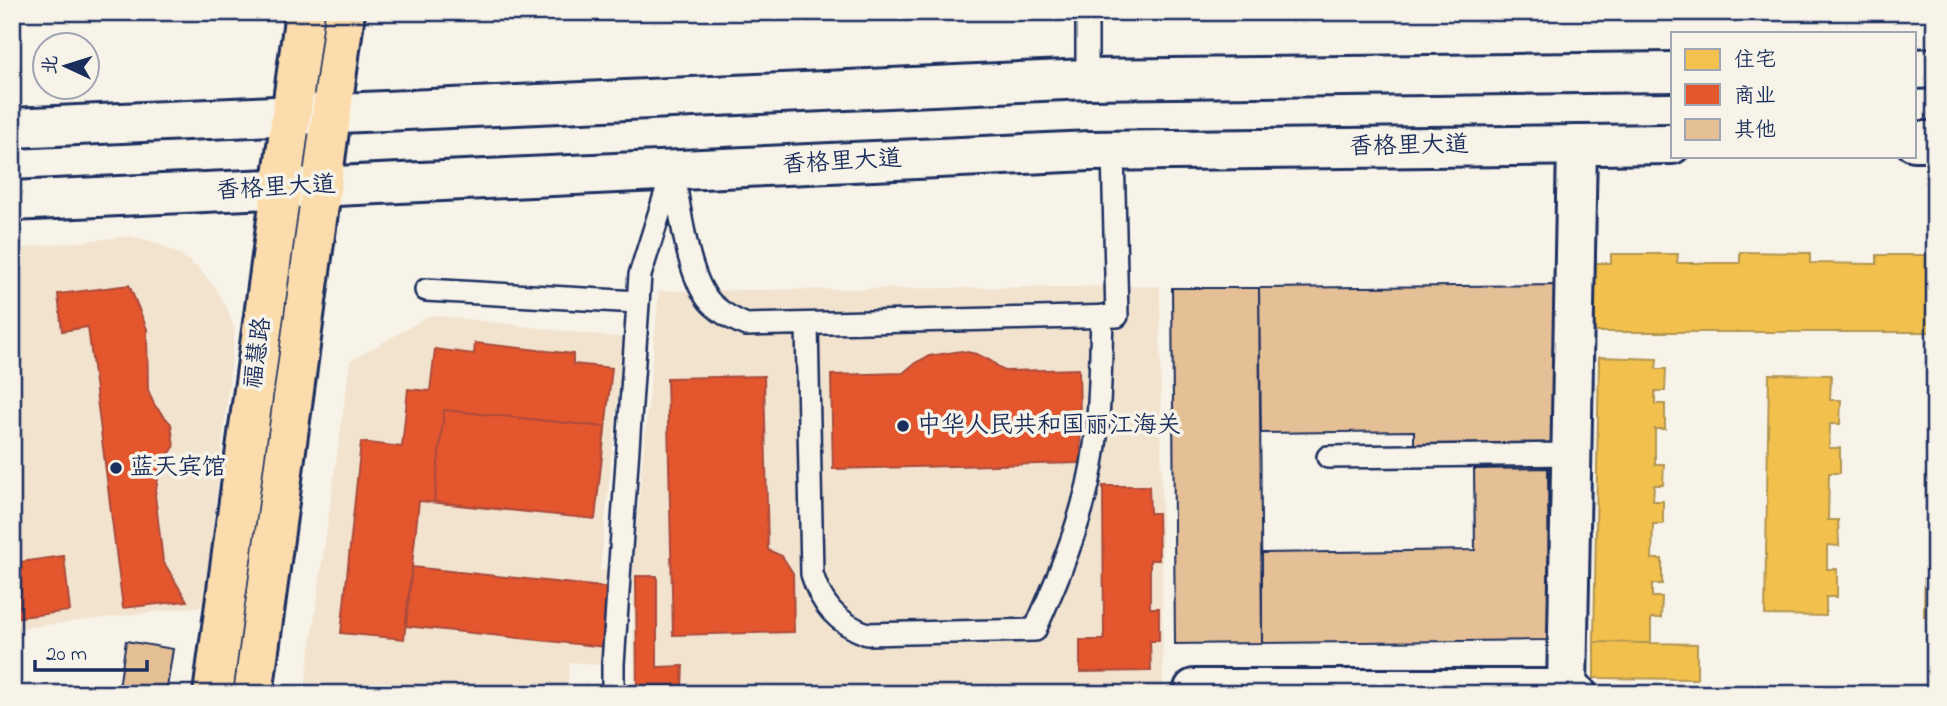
<svg xmlns="http://www.w3.org/2000/svg" width="1947" height="706" font-family="'Indie Flower','LXGW WenKai TC',sans-serif">
	<style>
		.built { fill: #f2e3cf }
		.homes { fill: #f2c14e; stroke: #b29553; stroke-width: 2 }
		.shops { fill: #e4572e; stroke: #a84b3c; stroke-width: 2 }
		.building { fill: #e5bf96; stroke: #1b2f5e; stroke-width: 2 }
		.lines { fill: none; stroke-linecap: round; stroke-linejoin: round }
		.service-casing { stroke: #1b2f5e; stroke-width: 26 }
		.minor-casing { stroke: #1b2f5e; stroke-width: 44 }
		.secondary-casing { stroke: #1b2f5e; stroke-width: 44 }
		.primary-casing { stroke: #1b2f5e; stroke-width: 44 }
		.service { stroke: #f7f3e8; stroke-width: 21 }
		.minor { stroke: #f7f3e8; stroke-width: 38 }
		.secondary { stroke: #f7f3e8; stroke-width: 38 }
		.primary { stroke: #fcdcac; stroke-width: 38 }
		.poi-dot { fill: #1b2f5e; stroke: #f7f3e8; stroke-width: 2.5 }
		.labels { text-anchor: middle; dominant-baseline: central; stroke-width: 7; stroke-linejoin: round; paint-order: stroke }
		.street-label { font-size: 24px; fill: #1b2f5e; stroke: #f7f3e8 }
		.poi-label { font-size: 24px; fill: #1b2f5e; stroke: #f7f3e8; text-anchor: start }
	</style>
	<rect width="100%" height="100%" fill="#f7f3e8"/>
	<filter id="ink" filterUnits="userSpaceOnUse"><feTurbulence type="fractalNoise" baseFrequency=".0143" numOctaves="2"/><feDisplacementMap in="SourceGraphic" scale="14" xChannelSelector="R" yChannelSelector="G"/><feConvolveMatrix kernelMatrix="1 2 1 2 8 2 1 2 1" color-interpolation-filters="sRGB"/></filter>
	<g filter="url(#ink)">
		<path class="built" d="M131 236 157 243 181 255 199 269 215 287 227 308 235 330 204 606 12 629V249Z
			M1160 286 1163 688 634 693 633 560 659 291Z
			M431 315 624 338 600 570 615 572 608 666 570 662 566 694H304L350 361Z"/>
		<path class="homes" d="M1740 252 1810 253V263L1877 264V255H1935V332H1584V263H1611V254H1678L1677 263H1740Z
			M1599 357 1657 359 1656 369H1666L1665 391H1655V404H1665V429H1655V464H1664L1663 485H1654L1653 501H1663V524H1653L1652 559H1662V584H1652V597H1662L1661 618H1651V643L1594 642Z
			M1769 374 1831 375 1830 400H1841L1840 424H1830L1829 448H1840V473H1829L1828 520H1838L1839 546 1827 545V569H1837V597H1826V616L1765 615Z
			M1929 374H1935V616H1924Z
			M1594 642 1697 644V679L1594 678Z"/>
		<path class="shops" d="M129 285 147 329 148 390 155 406 171 424 174 447 160 468 155 495 163 561 187 601 123 608 88 327 62 331 58 294Z
			M475 343 573 354V364L612 368 595 519 419 501 404 639 341 633 361 442 402 447 408 389 430 391 435 349 474 354Z
			M961 351 977 354 991 361 1004 371 1079 369 1081 463 833 469 831 375 903 373 915 363 929 356Z
			M764 376 768 550 782 556 793 573 794 632 673 635 667 378Z
			M444 410 605 427 595 519 434 502Z
			M1103 486H1149L1150 513H1158L1159 560H1150V608H1159V641H1150L1151 671 1080 672V640H1104Z
			M64 556 70 611 12 618V563Z
			M412 567 611 588 605 647 406 626Z
			M636 576H657V667L683 666 682 687H637Z"/>
		<path class="building" d="M1562 285 1563 376H1553L1554 444 1414 445V431L1261 433 1259 288Z
			M1172 288H1259L1262 643 1175 644Z
			M1548 468 1549 640 1262 643V553L1475 550 1474 469Z
			M126 641 173 649 166 694H118Z"/>
		<g class="lines">
			<g class="service-casing">
				<path id="service" d="M1087 12V79
					M673 171C680 207 687 281 713 305 723 314 734 320 746 325L1117 316 1113 151
					M426 290 638 302
					M807 324 812 574C821 604 837 623 867 634L1035 630C1053 589 1071 548 1083 504 1101 443 1100 379 1102 316
					M1328 457 1571 454
					M613 694V664L640 275 672 173"/>
			</g>
			<g class="minor-casing">
				<path id="minor" d="M1194 689H1567L1577 694
					M1567 689 1577 145"/>
			</g>
			<g class="secondary-casing">
				<path id="secondary" d="M1914 69 1935 68
					M12 128 1087 79 1672 72
					M1914 141H1935
					M12 201 1090 151 1672 144"/>
			</g>
			<g class="primary-casing">
				<path id="primary" d="M213 694 305 12
					M253 694 345 12"/>
			</g>
			<use href="#service" class="service"/>
			<use href="#minor" class="minor"/>
			<use href="#secondary" class="secondary"/>
			<use href="#primary" class="primary"/>
		</g>
	</g>
	<g class="poi-dot">
		<circle cx="903" cy="426" r="7"/>
		<circle cx="116" cy="468" r="7"/>
	</g>
	<g class="labels">
		<g class="street-label">
			<text transform="translate(1409 147) rotate(-1)">香格里大道</text>
			<text transform="translate(842 163) rotate(-3)">香格里大道</text>
			<text transform="translate(276 189) rotate(-3)">香格里大道</text>
			<text transform="translate(259 353) rotate(-82)">福慧路</text>
		</g>
		<g class="poi-label">
			<text x="917" y="426">中华人民共和国丽江海关</text>
			<text x="130" y="468">蓝天宾馆</text>
		</g>
	</g>
	<rect width="1947" height="706" fill="none" stroke="#f7f3e8" stroke-width="42"/>
	<rect x="21" y="21" width="1905" height="664" fill="none" stroke="#1b2f5e" stroke-width="2.5" filter="url(#ink)"/>
	<rect x="1671" y="32" width="245" height="126" fill="#f7f3e8" stroke="#9fa5b1" stroke-width="2"/>
	<rect x="1685" y="49" width="35" height="21" fill="#f2c14e" stroke="#9fa5b1" stroke-width="2"/>
	<text x="1734" y="66" font-size="21" fill="#1b2f5e">住宅</text>
	<rect x="1685" y="84" width="35" height="21" fill="#e4572e" stroke="#9fa5b1" stroke-width="2"/>
	<text x="1734" y="102" font-size="21" fill="#1b2f5e">商业</text>
	<rect x="1685" y="119" width="35" height="21" fill="#e5bf96" stroke="#9fa5b1" stroke-width="2"/>
	<text x="1734" y="136" font-size="21" fill="#1b2f5e">其他</text>
	<g transform="translate(66 66) rotate(274)"><circle r="33" fill="#f7f3e8" stroke="#9fa5b1" stroke-width="2"/>
	<path d="M0-5L12 26L0 18L-12 26Z" fill="#1b2f5e"/>
	<text y="-10" font-size="19" font-weight="bold" text-anchor="middle" fill="#1b2f5e">北</text>
	</g>
	<path d="M35 660v10h112v-10" fill="none" stroke="#1b2f5e" stroke-width="3.5"/>
	<text x="46" y="660" font-size="21" fill="#1b2f5e" stroke="#f7f3e8" stroke-width="5" paint-order="stroke">20 m</text>
</svg>
